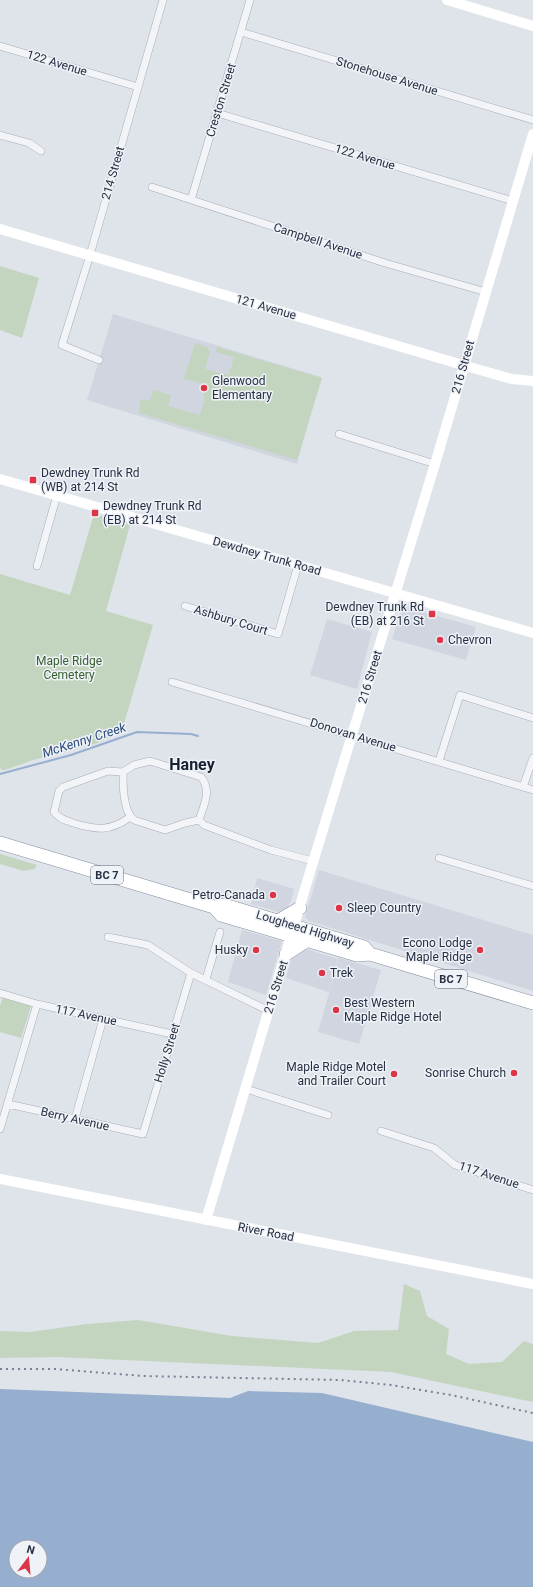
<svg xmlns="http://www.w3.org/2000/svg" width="533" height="1587" font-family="Roboto,sans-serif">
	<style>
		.built { fill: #d0d5df }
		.green { fill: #c4d5bf }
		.water { fill: #96afce; fill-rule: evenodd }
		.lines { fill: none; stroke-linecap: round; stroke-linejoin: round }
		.stream { stroke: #96afce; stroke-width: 2 }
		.street-casing { stroke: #a8adb8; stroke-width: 8 }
		.highway-casing { stroke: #848fa2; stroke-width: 14 }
		.street { stroke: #f2f4f8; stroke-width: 7 }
		.secondary { stroke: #fff; stroke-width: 10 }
		.highway { stroke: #fff; stroke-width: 13 }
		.rail { stroke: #768195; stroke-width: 2; stroke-dasharray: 2 4; stroke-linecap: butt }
		.poi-dot { fill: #dd3548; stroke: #eff2f7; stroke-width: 1.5 }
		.labels { text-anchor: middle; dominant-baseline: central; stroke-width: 3; stroke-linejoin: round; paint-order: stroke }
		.shield { fill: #eff2f7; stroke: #626a79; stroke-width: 1 }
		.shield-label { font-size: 11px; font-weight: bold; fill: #262f43 }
		.street-label { font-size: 12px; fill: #262f43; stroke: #eff2f7 }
		.poi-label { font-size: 12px; fill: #262f43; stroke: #eff2f7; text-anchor: start }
		.park-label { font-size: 12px; fill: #386031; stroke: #eff2f7 }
		.water-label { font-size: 13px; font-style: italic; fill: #2b4c7b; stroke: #eff2f7 }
		.district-label { font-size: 16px; font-weight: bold; fill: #182033; stroke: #eff2f7 }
	</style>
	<rect width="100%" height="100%" fill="#dfe3ea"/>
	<path class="built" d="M113 314 321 377 297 464 87 400Z
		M406 607 476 627 466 660 392 639 401 610Z
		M327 619 372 632 357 689 310 675Z
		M319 870 533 935V991L309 921 305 917Z
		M257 878 294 889 291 901 287 908 279 912 251 904Z
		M242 930 282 941 266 995 228 982Z
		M303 948 338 959 329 992 286 978 292 957Z
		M339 958 381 970 359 1044 318 1032Z"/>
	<path class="green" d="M0 266 39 278 22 338 0 330Z
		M195 343 207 347 210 352 204 374 206 369 229 375 234 357 216 352 217 347 322 378 297 460 139 413 141 399 150 401 153 390 171 395 168 406 200 415 205 398 203 396 205 388 201 386V383L184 379Z
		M94 514 130 525 106 611 153 625 123 727 109 732 112 736 98 743 33 760 5 770H2L0 768V574L70 595Z
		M0 854 37 865 34 869 24 871 0 864Z
		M3 997 31 1006 21 1038 0 1032V1006Z
		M404 1284 420 1291 427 1316 449 1329 446 1354 469 1364 502 1362 524 1341 533 1344V1402L391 1372 57 1357 0 1358V1331L30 1332 87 1324 138 1320 232 1336 318 1343 354 1331 398 1330Z"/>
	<path class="water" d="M0 1389 230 1398 248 1391 322 1393 533 1442V1587H0ZM16 1547H40V1571H16Z"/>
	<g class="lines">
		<path class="stream" d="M0 774 71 755 137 732 191 734 198 736"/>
		<g class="street-casing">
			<path id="street" d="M241 32 533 120
				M0 46 138 87
				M217 113 513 201
				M0 135 29 143 41 151
				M152 187 385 263 486 292
				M191 200 250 0
				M99 360 62 345 90 255 163 0
				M339 434 435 464
				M37 566 57 495
				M185 606 278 634 298 565
				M172 682 533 790
				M439 761 460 695 533 718
				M123 772C123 786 123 811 134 820L165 830 185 823 199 820 204 825 271 850 313 861
				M123 772 108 771 63 787 59 791 54 812C60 819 65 820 73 823 96 830 110 832 130 817
				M123 772 134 765 150 761 201 777C212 790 204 805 199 820
				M523 787 533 758
				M439 858 533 886
				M108 937 148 945 191 973 269 1011
				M206 979 220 932
				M0 993 37 1004 172 1034
				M246 1089 328 1115
				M8 1104 143 1134 191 973
				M75 1119 103 1019
				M0 1129 37 1004
				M381 1131 434 1148 455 1165 533 1190"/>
		</g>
		<g class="highway-casing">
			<path id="highway" d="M0 843 214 907 221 915 357 955 370 954 533 1003
				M214 907 224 905 364 947 370 954
				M278 921 300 908
				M286 954 306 941"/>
		</g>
		<use href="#street" class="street"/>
		<path class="secondary" d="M447 0 533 26
			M0 229 473 368 512 379 533 381
			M0 479 533 633
			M0 1179 533 1284
			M206 1220 310 872 435 464 533 134"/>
		<use href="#highway" class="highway"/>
		<path class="rail" d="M0 1369H55L143 1376 340 1380 391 1385 451 1395 533 1413"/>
	</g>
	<g class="poi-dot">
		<circle cx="204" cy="388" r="4"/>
		<rect x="29" y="476" width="8" height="8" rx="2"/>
		<rect x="91" y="509" width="8" height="8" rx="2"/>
		<rect x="428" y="610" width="8" height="8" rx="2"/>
		<circle cx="440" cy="640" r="4"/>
		<circle cx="273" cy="895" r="4"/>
		<circle cx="339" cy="908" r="4"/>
		<circle cx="256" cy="950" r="4"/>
		<circle cx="480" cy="950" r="4"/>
		<circle cx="322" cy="973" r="4"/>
		<circle cx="336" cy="1010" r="4"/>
		<circle cx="514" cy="1073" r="4"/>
		<circle cx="394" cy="1074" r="4"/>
	</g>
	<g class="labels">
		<g class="shield">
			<rect x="91" y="866" width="32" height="18" rx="3"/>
			<rect x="435" y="970" width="32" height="18" rx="3"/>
		</g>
		<g class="shield-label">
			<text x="107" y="875">BC 7</text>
			<text x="451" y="979">BC 7</text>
		</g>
		<g class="street-label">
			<text transform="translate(57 63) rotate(17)">122 Avenue</text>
			<text transform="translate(387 76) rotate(17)">Stonehouse Avenue</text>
			<text transform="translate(221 100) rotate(-73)">Creston Street</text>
			<text transform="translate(365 157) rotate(17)">122 Avenue</text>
			<text transform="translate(113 173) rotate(-74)">214 Street</text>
			<text transform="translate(318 241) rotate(18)">Campbell Avenue</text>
			<text transform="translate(266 307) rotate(16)">121 Avenue</text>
			<text transform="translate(463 367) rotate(-74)">216 Street</text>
			<text transform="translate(267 556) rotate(16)">Dewdney Trunk Road</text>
			<text transform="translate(231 620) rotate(17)">Ashbury Court</text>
			<text transform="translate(370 677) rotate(-73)">216 Street</text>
			<text transform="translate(353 735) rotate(17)">Donovan Avenue</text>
			<text transform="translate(305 929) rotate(17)">Lougheed Highway</text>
			<text transform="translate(276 987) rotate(-73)">216 Street</text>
			<text transform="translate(86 1015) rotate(12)">117 Avenue</text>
			<text transform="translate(167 1053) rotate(-73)">Holly Street</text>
			<text transform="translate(75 1119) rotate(13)">Berry Avenue</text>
			<text transform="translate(489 1175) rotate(18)">117 Avenue</text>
			<text transform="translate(266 1232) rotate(11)">River Road</text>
		</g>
		<g class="poi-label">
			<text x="212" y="381">Glenwood<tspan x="212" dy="14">Elementary</tspan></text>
			<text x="41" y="473">Dewdney Trunk Rd<tspan x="41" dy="14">(WB) at 214 St</tspan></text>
			<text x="103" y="506">Dewdney Trunk Rd<tspan x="103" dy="14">(EB) at 214 St</tspan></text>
			<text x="424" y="607" text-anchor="end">Dewdney Trunk Rd<tspan x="424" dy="14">(EB) at 216 St</tspan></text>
			<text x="448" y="640">Chevron</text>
			<text x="265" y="895" text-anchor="end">Petro-Canada</text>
			<text x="347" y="908">Sleep Country</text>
			<text x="472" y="943" text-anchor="end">Econo Lodge<tspan x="472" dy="14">Maple Ridge</tspan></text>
			<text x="248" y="950" text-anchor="end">Husky</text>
			<text x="330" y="973">Trek</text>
			<text x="344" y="1003">Best Western<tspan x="344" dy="14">Maple Ridge Hotel</tspan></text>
			<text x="386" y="1067" text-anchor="end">Maple Ridge Motel<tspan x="386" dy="14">and Trailer Court</tspan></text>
			<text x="506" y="1073" text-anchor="end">Sonrise Church</text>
		</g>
		<g class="park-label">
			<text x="69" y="661">Maple Ridge<tspan x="69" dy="14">Cemetery</tspan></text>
		</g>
		<g class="water-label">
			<text transform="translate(84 740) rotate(-18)">McKenny Creek</text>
		</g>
		<g class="district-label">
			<text x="192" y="764">Haney</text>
		</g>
	</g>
	<g transform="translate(28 1559) rotate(16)"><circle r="19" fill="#eff2f7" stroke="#9fa4af"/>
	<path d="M0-3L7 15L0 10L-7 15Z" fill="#dd3548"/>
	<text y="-6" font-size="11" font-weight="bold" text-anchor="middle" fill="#262f43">N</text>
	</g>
</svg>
